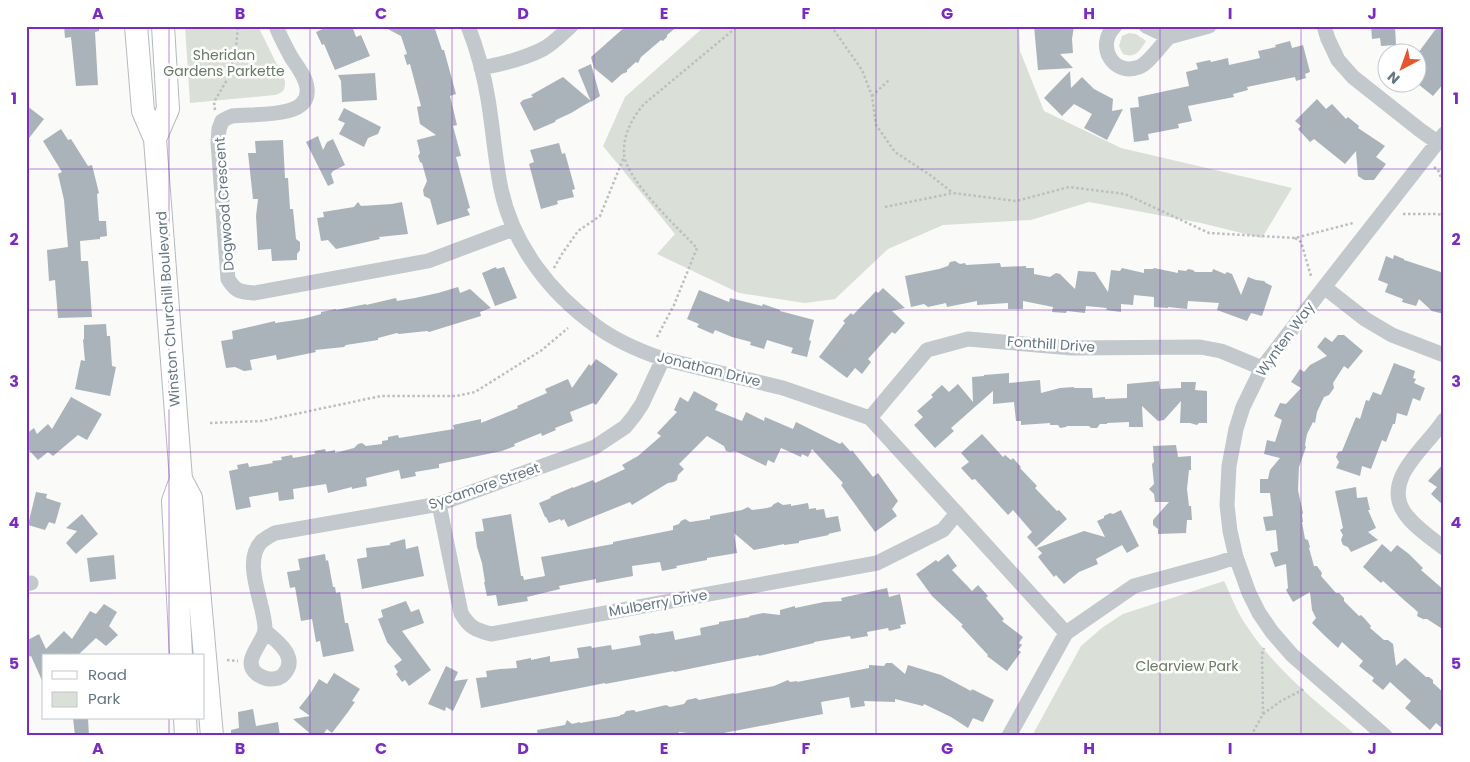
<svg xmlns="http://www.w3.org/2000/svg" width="1470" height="762" font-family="Poppins,sans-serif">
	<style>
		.green { fill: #dadfd7 }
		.building { fill: #aab3b9 }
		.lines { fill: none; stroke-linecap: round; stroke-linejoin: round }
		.secondary-casing { stroke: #b3babf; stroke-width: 24 }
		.path { stroke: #bbbfc2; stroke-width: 2.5; stroke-dasharray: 2.5 2.5; stroke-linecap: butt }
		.street { stroke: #c3c8cc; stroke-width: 15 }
		.secondary { stroke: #fff; stroke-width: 22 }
		.grid { fill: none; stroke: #7b2cbf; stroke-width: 1; stroke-opacity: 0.55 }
		.labels { text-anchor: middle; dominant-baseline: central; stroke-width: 5; stroke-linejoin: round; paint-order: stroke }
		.park-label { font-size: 14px; fill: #687a64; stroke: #fff }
		.street-label { font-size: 14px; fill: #657683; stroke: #fff }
		.neatline { fill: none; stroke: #7b2cbf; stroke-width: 2 }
		.grid-label { font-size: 16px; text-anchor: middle; font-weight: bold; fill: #7b2cbf }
	</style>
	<rect width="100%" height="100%" fill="#fafaf8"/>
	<path class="green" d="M185 26H258L285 81C285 90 284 92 275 95L190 103Z
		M705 26H1019L1020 51 1044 111 1121 148 1292 188 1262 238 1201 223 1089 202 1031 220 943 225 888 249 835 299 805 303 739 293 657 254 675 234 603 146 625 97Z
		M1129 33 1136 34 1146 41C1140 50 1136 59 1123 54L1119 46 1122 36Z
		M1224 581C1231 595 1236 610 1244 622 1274 669 1315 701 1357 736H1032L1081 646 1103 627 1123 614Z"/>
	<path class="building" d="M64 26H99V31L95 32 98 85 76 86 71 37 65 38Z
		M329 26H352L356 37 361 35 370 56 335 70 324 44 322 45 316 32Z
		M382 26H434L442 50H444L456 94 450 96 457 125 453 126 461 156 456 157 470 208 467 209 470 215 437 225 430 199 424 196 423 190 427 181 422 163 420 162 418 156 420 153 417 140 436 135 420 124 417 107 421 106 410 64 407 65 404 55 407 54 401 36Z
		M626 26H678L667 35V37L663 41 661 40 641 57 638 63 636 62 627 70V72L622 74 612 83 594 68 591 57Z
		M1034 26H1074L1072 39 1073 53 1060 54 1073 68 1038 70Z
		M1371 26H1395L1396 45 1381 46 1380 38 1372 39Z
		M1438 26H1444V83L1433 96 1418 84V53Z
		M1290 41 1292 48 1303 45 1310 72 1305 74 1306 78 1296 81 1295 77 1247 87 1248 90 1233 94 1234 97 1188 106 1192 121 1178 124 1179 128 1148 134 1149 140 1134 142 1130 108 1139 107 1138 97 1189 86 1186 72 1198 69 1196 63 1210 60 1211 62 1228 58 1229 65 1260 58 1258 51 1276 47 1275 45Z
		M591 64 600 96 591 102 578 70Z
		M1070 71 1071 88 1082 77 1094 89 1113 99 1112 111 1123 109 1107 140 1084 128 1092 114 1074 104 1062 116 1044 98Z
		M375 73 377 100 342 102 341 81 338 75Z
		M563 77 591 101 571 113 556 120 555 122 534 131 520 103 523 100 533 97 531 95Z
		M1317 99 1326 109 1332 104 1346 119 1348 117 1359 126 1358 128 1385 146 1376 157 1386 164 1374 180H1364L1358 176 1356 151 1345 164 1314 139 1310 142 1298 129 1301 126 1295 121Z
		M26 105 44 119 26 142Z
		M344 108 381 127 378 134 368 138 364 147 339 134 345 123 338 120Z
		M61 129 68 140 71 139 88 166 92 165 99 193 97 194 99 221H106L107 236 100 237V239L80 241 81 261H88L92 317 58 318 55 280 49 281 47 250 68 247 64 200 58 174 62 172 43 141Z
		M318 136 323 150 327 142 333 139 345 165 333 171 331 174 334 183 328 186 306 142Z
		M283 140 285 178H288L290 209H293L296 239 300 242V250L297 254V260L272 261 271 249 258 250 256 216 258 199H253L248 153H256L255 141Z
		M559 143 562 154 565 153 575 189 572 190 574 197 557 201 558 204 541 209 529 164 534 162 530 150Z
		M358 202 361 206 392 204 402 202 408 234 379 237 380 239 336 249 328 240 321 241 317 218 324 217 323 212 354 207Z
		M1394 255 1404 259V260L1444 273V314L1432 311 1419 299 1416 306 1402 302 1403 299 1385 292 1388 284 1378 280 1386 256 1393 259Z
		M955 261 960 264 965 263 966 265 1000 263 1001 267 1026 266V268H1034V274L1050 277 1056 273 1060 274 1075 289 1078 271 1095 272 1108 292 1111 270 1120 271 1122 268 1144 273V269H1153L1154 268 1178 273V270L1186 271 1188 269 1193 270 1195 272H1212L1213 269 1225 274 1227 272 1232 274 1241 295 1248 277 1256 280 1264 281 1266 283 1272 286 1262 316 1251 313 1247 321 1217 310 1219 303 1188 301 1187 309 1168 307V308L1154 307V297L1134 295 1133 305 1121 304V312L1106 310 1107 308 1086 306 1085 313 1067 311 1066 313 1052 312 1053 307 1023 301V309H1008V303L977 305V301L947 307 946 303 928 307 924 304 911 307 905 276 939 269 948 266 950 262Z
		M496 267 497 269 504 267 517 298 495 306 482 273Z
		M458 287 460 293 470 289 491 308 480 312 481 316 429 332 427 331 399 334 397 333 378 338V340L346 345 344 347 315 350 316 352 277 360 276 355 250 360 252 370 244 371 235 367 226 368 221 341 233 339 232 331 275 321V323L303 319 321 314V312L336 309V310L366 304V305L396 298 397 301 415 298 438 293Z
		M883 288 905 308 892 311 905 323 895 334 892 332 868 359 871 362 862 374 855 368 847 378 819 357 845 323 843 321 851 313 853 315 876 291 878 293Z
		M699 290 729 302 730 298 762 306 763 304 780 310V311L814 320 809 340 811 341 807 357 791 353 793 348 767 340 764 349 750 345 751 342 732 337 715 330 713 334 697 327 699 324 687 319Z
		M106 324 107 336H110L112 366 116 367 110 396 75 389 81 360 85 361 83 340 84 339V325Z
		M1338 335H1344L1363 351 1348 369 1344 366 1333 383 1334 388 1329 395 1324 397 1317 412 1315 423 1313 422 1307 434 1305 445 1306 447 1299 467 1298 490 1303 513 1302 515 1303 522H1302L1305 539 1308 540 1310 547 1309 548 1314 566H1317L1322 573 1321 576 1336 593H1339L1344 598V601L1359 616 1361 615 1365 619 1371 626 1370 628 1384 640H1388L1393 644 1396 666 1405 658 1426 677H1429L1433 680V683L1444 693V730L1436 723 1430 730 1405 708 1411 701 1390 682 1383 690 1372 681 1374 678 1359 666 1363 661 1342 642 1338 648 1325 636 1312 623 1316 618 1312 610 1310 592 1293 602 1286 590 1288 588 1286 564 1275 567 1270 553 1278 551 1276 530 1266 531 1263 517 1273 516 1270 493H1260V479H1268L1270 470 1280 458 1264 454 1267 440 1275 442 1282 420 1274 416 1280 403 1286 404 1301 388 1291 382 1300 369 1304 372 1310 365 1327 356 1317 347 1325 337 1332 342Z
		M596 359 618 374 596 405 593 403 570 412 573 421 555 428 556 430 542 436 541 433 514 444 515 446 502 451 439 464V468L415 472 416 476 401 479 399 470 366 478 367 486 352 489V487L328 493 326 484 293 489 294 499 279 501 278 492 249 497 251 507 236 510 229 471 238 469 237 465 248 463 249 467 273 463 272 461 282 460 281 457 292 455 293 458 315 454 314 451 325 449 326 452 335 450V453L354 448 358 444 362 443 366 446 382 444V441L388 440V437L398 435 399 438 454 429 453 425 481 419V423L518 408 517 406 547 393 545 389 568 379 572 388 589 364 591 366Z
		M1394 363 1415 371 1413 378 1416 379 1414 383 1425 388 1420 401 1413 398 1407 416 1397 413 1395 424H1393L1386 442 1382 440 1371 469 1362 466 1360 476 1336 468 1339 462 1336 457 1338 452 1342 451 1356 417 1360 419 1366 400 1369 401 1373 392 1381 395Z
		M1009 373V383L1040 380 1041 393 1060 388 1074 387V388H1092L1093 398 1105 397V399L1127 398V384L1159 381 1160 389 1181 388V382H1196L1195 390 1207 391V423H1199L1197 425 1190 423H1180L1181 401 1164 420 1158 421 1142 406 1143 427H1129V422L1107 423V424H1100L1097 428H1091L1089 426H1067L1066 427 1060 428 1058 425H1050V423L1021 425V421H1016L1014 402 993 404V391L951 428 954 431 935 448 914 425 923 417 917 411 933 397 931 395 942 385 949 392 958 384 973 402 972 377 984 376V375Z
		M694 391 718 404 715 410 742 421 746 412 764 421 765 417 793 429 796 422 840 444 842 442 851 452 852 450 873 477 878 473 898 501 892 509 897 516 875 532 841 485 843 483 812 449 808 457 802 454 801 457 781 448 774 463 768 460 766 466 735 451 730 452 726 451 724 446 707 436 679 464 684 469 678 475 677 480 674 482 668 483 632 505 630 502 568 527 564 519 561 521 560 519 549 523 546 517H545L539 503 551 498 550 497 573 487V488L593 480 595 483 625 469 622 465 638 456 661 436 657 433 677 412 674 410 680 397 688 402Z
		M71 397 102 414 87 440 78 435 53 456 48 452 38 460 26 447V434L34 428 37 434 48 424 52 429Z
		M982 434 1003 457 1005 455 1011 460 1013 458 1021 467 1020 468 1037 486 1035 488 1057 511 1059 510 1067 519 1036 547 1027 537 1032 532 1013 510 1008 515 975 479 972 480 961 468 969 462 961 453Z
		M1176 445 1178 457 1191 456V470H1189L1187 489 1189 506H1191L1192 520H1187L1186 533 1158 534V529L1153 525V520L1169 502H1155L1154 494 1149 489 1154 484 1152 464 1154 462 1153 446Z
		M1444 463V506L1431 494 1437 487 1428 481Z
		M1356 487 1357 498 1367 497 1370 510H1368L1376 528 1368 532 1378 540 1351 552 1348 547 1343 545 1341 540 1343 535 1340 530 1343 528 1335 491Z
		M36 492 47 494 46 498 61 503 55 524 49 522 45 530 28 525Z
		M778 502 783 505 791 504V506L808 503 809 509 816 508V510L824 509 826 518 838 516 841 531 828 534 829 535 799 541V543L784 545V544L754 550 734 533 737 553 707 558V560L676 566 677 568 662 571 660 562 632 566 633 576 596 583V579L559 586 560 589 527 597 528 601 498 606 496 595 487 596 484 582H485L482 563 477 547 475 532 484 531 482 519 511 514 521 576H523L524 580 545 576 541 557 613 544V542L673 530V526L679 524 681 521 685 519 690 522 710 519V516L742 510 748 507 752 510 767 508 771 507 774 504Z
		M1121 510 1139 546 1127 553 1122 545 1096 559 1098 564 1079 572 1064 584 1056 575 1054 577 1038 557 1042 553 1037 548 1084 531 1105 537 1097 521 1104 518V516L1110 513 1113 514Z
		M82 514 98 534 76 554 66 543 77 531 66 528Z
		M405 539 406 549 418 546 424 576 362 589 357 559 367 557 366 548 390 545V543Z
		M1382 544 1391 552 1397 545 1409 554 1423 568 1421 570 1444 590V630L1427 619H1423L1417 616 1418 612 1404 600 1383 581 1381 583 1363 567Z
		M325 554 326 561 328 560 333 587H335L336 593 340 592 345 623H348L354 651 323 657 320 641 316 642 312 619 301 621 295 587 290 588 287 572 300 570 298 559Z
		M948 554 957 566 952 570 972 591 978 585 988 596 986 598 1004 619 1002 621 1023 637 1019 643 1022 645 1018 650 1021 652 1007 671 987 656 988 655 961 626 963 625 932 596 916 574 936 560 938 562Z
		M114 555 116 579 90 582 87 558Z
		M887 588 889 597 900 594 906 624 900 625 901 628 889 631 888 628 867 632 868 636 851 639 850 636 814 642V643L759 656V655L718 663 674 672V671L605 684V683L481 708 476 678 487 677 486 671 500 669 517 668 516 661 531 658V660L550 656V662L579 658 577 648 591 646 592 648 611 645 612 650 641 645 639 636 654 633V634L673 631 675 640 701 635 700 628 719 624V622L750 617 749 616 763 613 780 615V610L795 606V608L824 602 842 601 841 598Z
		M406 601 411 612 419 609 424 623 402 631 431 670 409 686 405 680 402 682 396 674 398 672 394 666 402 660 387 642 378 619 383 617 381 610Z
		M104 604 117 612 109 626 118 635 106 646 96 638 77 656H44V685L31 656 26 657V641L39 634 46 649 64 631 72 639 90 611 96 614Z
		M886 663H892L905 674 908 665 941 675 971 691 972 689 994 700 983 722 973 718 968 728 951 717 924 704 923 706 895 699V702L864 701 865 706 851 708 849 697 821 702 823 714 708 736H697V734L679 732 677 735 673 736H538L537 730 565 725 567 720 572 724 580 722V723L620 716V715L624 714 626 711 634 710 636 712 666 705 670 707 684 704 687 700 696 698 699 700 734 693V694L774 686 788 680 790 682 797 681V682L869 668V665L884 666Z
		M446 666 458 672 454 681 468 679 453 711 446 707 445 711 428 704Z
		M334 673 360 689 352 701 355 702 348 712 332 733 327 729 322 736H313L293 719 310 716 299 708 310 694 319 679 327 684Z
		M253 709 256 726 278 722 280 736H231V730L239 728 238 712Z
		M73 718H88L89 736H75Z"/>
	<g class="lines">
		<g class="secondary-casing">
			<path id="secondary" d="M136 26 143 111 155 139 181 479 191 498 212 736
				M155 139 168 109 163 26
				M181 479 173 501 181 656
				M185 718 186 736"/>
		</g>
		<path class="path" d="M831 26 862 70 872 96 876 125 895 152 930 175 953 193
			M872 96 889 80
			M215 110 214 102 228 78 236 48 238 26
			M1434 167 1438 170 1444 185
			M885 207 953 193 1016 201 1069 187 1125 194 1209 233 1295 238 1353 223
			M1403 214H1435L1444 215
			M1295 238 1301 242 1311 276
			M554 268 562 254 578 231 600 216 624 157
			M657 337 674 305 697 248C679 229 626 180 624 154 623 135 632 118 644 104L738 26
			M210 423 262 421 381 396H456L475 392 542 350 568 328
			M227 660 238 661
			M1263 714 1281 701 1304 689
			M1251 736 1263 714 1262 654 1264 648"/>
		<path class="street" d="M276 26C280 37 286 47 291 57 297 66 306 77 307 88 311 120 252 113 232 116 229 117 225 119 222 121L219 129 218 142 228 279C236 292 240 292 255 293L428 261 513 229
			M468 26C477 49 484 75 488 99 493 129 495 159 501 189 513 245 550 293 596 326 616 341 640 351 663 359L783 388 870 418 1066 633
			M1115 26C1095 45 1113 77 1139 67 1148 64 1161 45 1169 37L1146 26
			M1324 26 1328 39 1338 60 1353 77 1420 130 1437 142
			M1169 37 1209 26
			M481 68C502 64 524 59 543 49 554 43 562 34 571 26
			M1324 287 1365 319 1392 335 1444 355
			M870 418 927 350 968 339 1072 348 1200 347 1221 351 1262 368
			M1444 420C1427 447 1382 478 1404 512 1412 525 1431 538 1444 548
			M439 504 461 613C469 627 475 630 491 634L877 563 943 530 957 513
			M26 584 31 583
			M265 631C277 641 299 657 284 674 281 678 275 679 270 679 264 679 262 677 257 674 240 661 265 642 265 629 265 604 241 562 262 541 266 538 271 535 275 533L439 504 595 447 625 427 634 416 642 404 663 359
			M1009 736 1066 633 1134 586 1215 564 1236 557
			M1385 736 1292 655 1272 632 1259 613 1249 593 1236 557 1230 531 1227 505 1229 466 1236 429 1243 407 1262 368 1318 295 1444 134"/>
		<use href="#secondary" class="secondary"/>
	</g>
	<path class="grid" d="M169 26V656M310 26V736M452 26V736M594 26V736M735 26V736M876 26V736M1018 26V736M1160 26V736M1301 26V736M26 169H1444M26 310H1444M26 452H1444M26 593H1444M169 718V736"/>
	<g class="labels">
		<g class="park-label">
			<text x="224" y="55">Sheridan<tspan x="224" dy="16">Gardens Parkette</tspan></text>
			<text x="1187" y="666">Clearview Park</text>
		</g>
		<g class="street-label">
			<text transform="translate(224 204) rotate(-94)">Dogwood Crescent</text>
			<text transform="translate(168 309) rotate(-94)">Winston Churchill Boulevard</text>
			<text transform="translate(1285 339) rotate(-54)">Wynten Way</text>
			<text transform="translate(1051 344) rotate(4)">Fonthill Drive</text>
			<text transform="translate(709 369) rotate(14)">Jonathan Drive</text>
			<text transform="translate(484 486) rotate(-19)">Sycamore Street</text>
			<text transform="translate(658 603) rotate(-10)">Mulberry Drive</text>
		</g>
	</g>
	<rect width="1470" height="762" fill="none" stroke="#ffffff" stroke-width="55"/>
	<rect x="42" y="654" width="162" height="65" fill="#ffffff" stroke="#c1c8cd"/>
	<rect x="52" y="671" width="25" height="8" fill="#ffffff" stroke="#c1c8cd"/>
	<text x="88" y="680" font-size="15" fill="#657683">Road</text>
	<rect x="52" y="692" width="25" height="15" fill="#dadfd7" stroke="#c1c8cd"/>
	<text x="88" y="704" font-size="15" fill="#657683">Park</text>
	<g transform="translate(1402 68) rotate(221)"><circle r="24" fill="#ffffff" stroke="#c1c8cd"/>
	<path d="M0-4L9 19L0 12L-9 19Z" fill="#e4572e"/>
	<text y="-8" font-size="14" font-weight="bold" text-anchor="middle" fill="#657683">N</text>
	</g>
	<rect x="28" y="28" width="1414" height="706" class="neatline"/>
	<g class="grid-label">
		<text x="98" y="19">A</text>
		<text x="240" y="19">B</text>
		<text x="381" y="19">C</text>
		<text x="523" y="19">D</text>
		<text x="664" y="19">E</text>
		<text x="806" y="19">F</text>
		<text x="947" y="19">G</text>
		<text x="1089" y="19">H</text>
		<text x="1230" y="19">I</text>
		<text x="1372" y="19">J</text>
		<text x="14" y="104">1</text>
		<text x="1456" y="104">1</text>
		<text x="14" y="245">2</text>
		<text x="1456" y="245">2</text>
		<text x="14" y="387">3</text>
		<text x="1456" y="387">3</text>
		<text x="14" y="528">4</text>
		<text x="1456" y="528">4</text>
		<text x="14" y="669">5</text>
		<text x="1456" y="669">5</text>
		<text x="98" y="754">A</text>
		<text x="240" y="754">B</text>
		<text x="381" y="754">C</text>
		<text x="523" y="754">D</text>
		<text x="664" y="754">E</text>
		<text x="806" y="754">F</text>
		<text x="947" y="754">G</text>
		<text x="1089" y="754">H</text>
		<text x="1230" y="754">I</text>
		<text x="1372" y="754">J</text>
	</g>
</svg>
